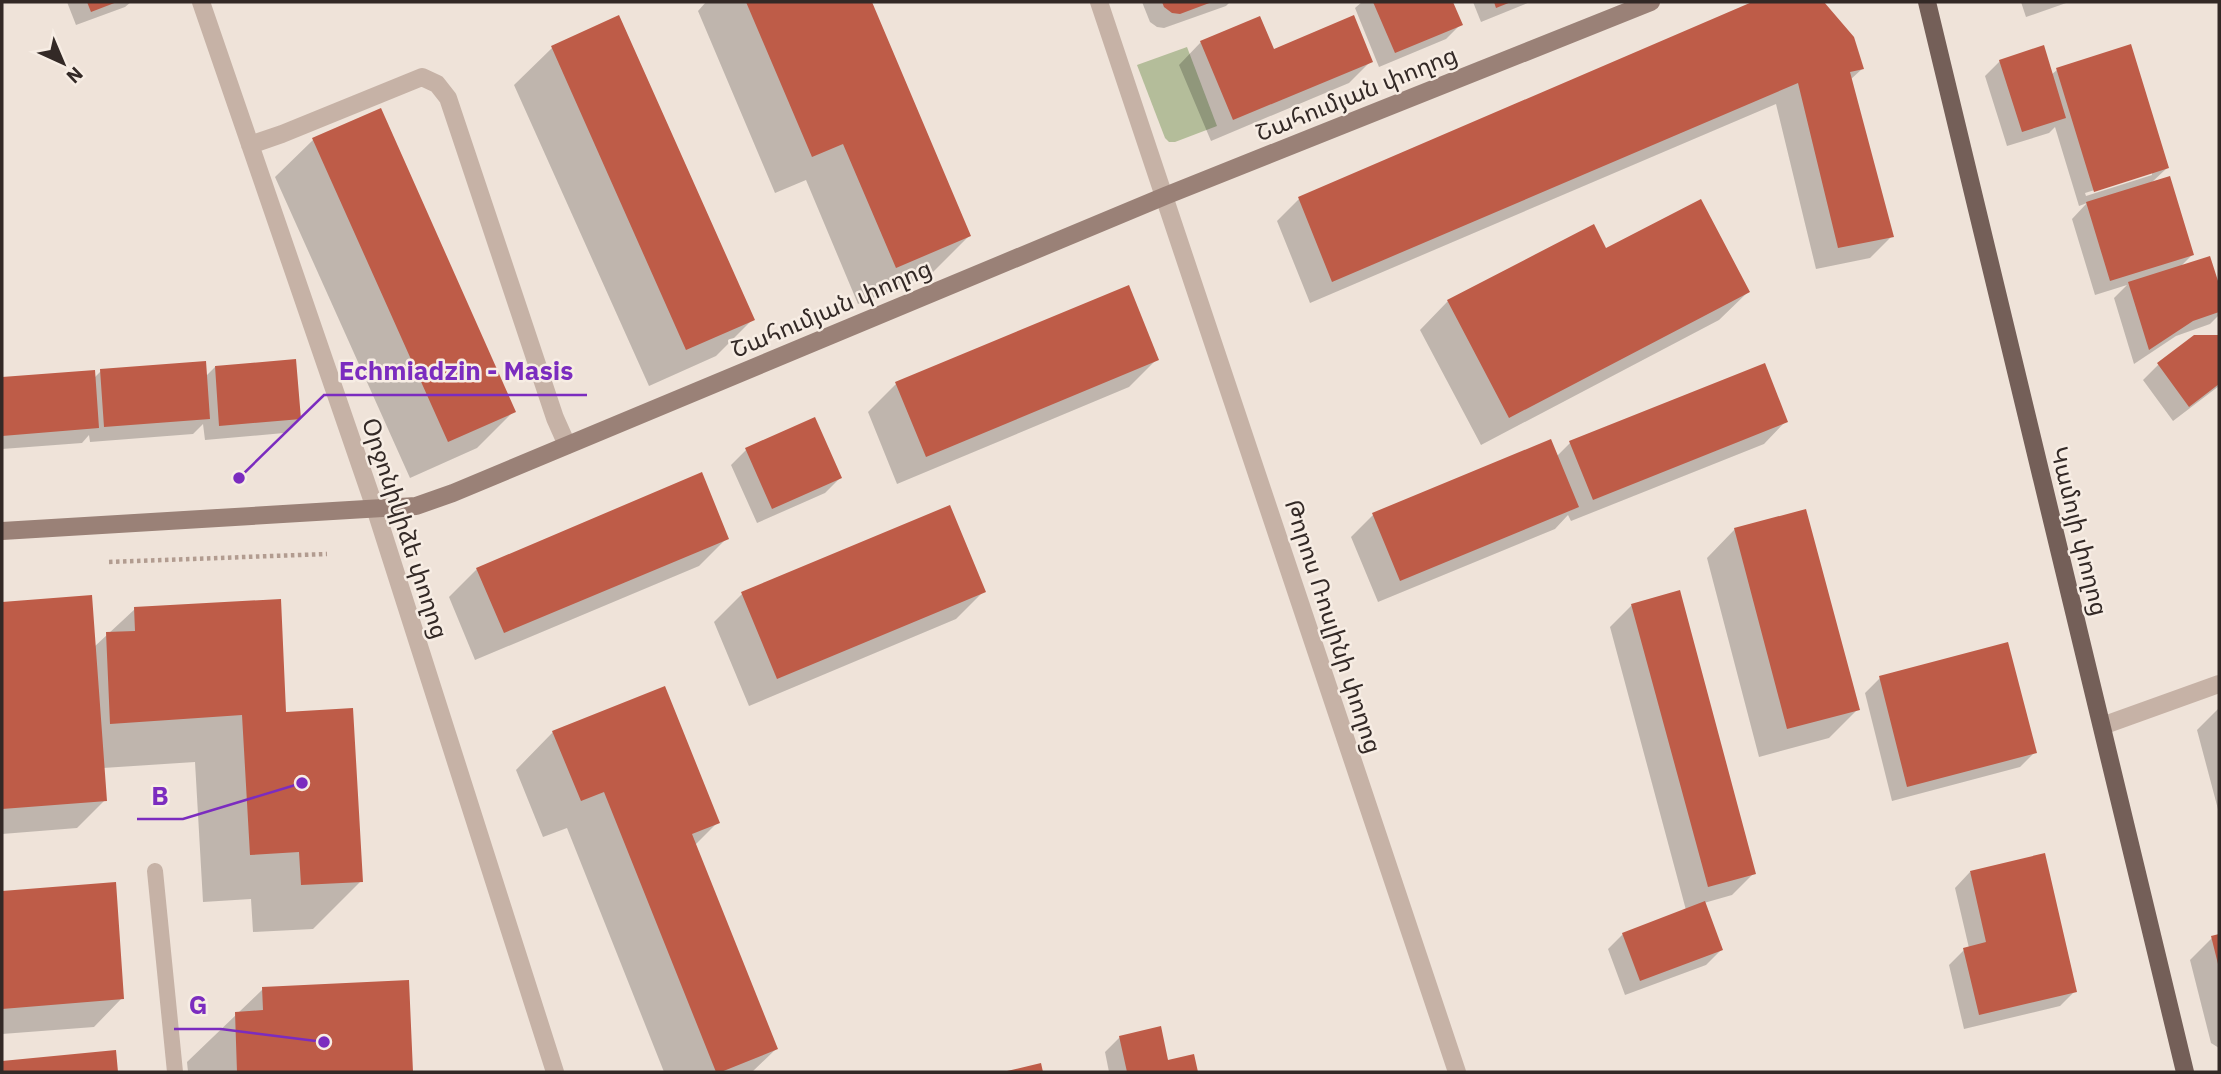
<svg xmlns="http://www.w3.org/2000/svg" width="2221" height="1074" font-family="'IBM Plex Sans','Noto Sans Armenian',sans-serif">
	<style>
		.green { fill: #b4bd9a }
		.shadow { fill: #0003; fill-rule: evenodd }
		.building { fill: #be5c48 }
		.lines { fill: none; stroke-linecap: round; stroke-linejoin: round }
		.path { stroke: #b29c90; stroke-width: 4.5; stroke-dasharray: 3.5 3.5; stroke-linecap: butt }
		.lane { stroke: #c6b2a6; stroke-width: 16 }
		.street { stroke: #c6b2a6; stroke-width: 18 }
		.secondary { stroke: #9a8177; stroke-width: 18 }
		.primary { stroke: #745f58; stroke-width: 18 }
		.labels { text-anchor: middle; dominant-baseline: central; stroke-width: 5; stroke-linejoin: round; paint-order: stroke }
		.street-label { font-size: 24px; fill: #332926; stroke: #f7ede4 }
		.leader { fill: none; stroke: #7b2cbf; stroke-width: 2.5 }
		.callout-dot { fill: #7b2cbf; stroke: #f7ede4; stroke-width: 2.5 }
		.callout-label { font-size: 26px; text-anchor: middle; font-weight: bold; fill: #7b2cbf; stroke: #f7ede4; stroke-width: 5; stroke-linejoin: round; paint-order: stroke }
	</style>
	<rect width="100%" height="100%" fill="#efe3d9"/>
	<path class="green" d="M1187 47 1217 126 1175 142H1169L1165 138 1137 65Z"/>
	<path class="shadow" d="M67 2H131L125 7 76 25Z
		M706 2H870L969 236 932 273 858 304 806 180 775 193 698 11Z
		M1142 2H1230L1226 6 1164 28 1157 27 1150 22Z
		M1362 2H1451L1461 24 1446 39 1379 67 1355 8Z
		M1473 2H1530L1481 22Z
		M1757 2H1821L1852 38 1862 69 1850 80 1892 236 1870 258 1816 269 1776 104 1310 303 1277 221 1299 199Z
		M2021 2H2069L2026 17Z
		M618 18 753 319 716 356 649 386 514 85 552 48Z
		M1201 42 1273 51 1371 61 1349 83 1211 141 1179 65Z
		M2000 61 2051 75 2057 70 2167 168 2150 184 2192 255 2180 267 2209 258 2219 290V315L2210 324 2176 336 2134 364 2114 298 2127 285 2095 295 2072 219 2087 203 2079 206 2055 127 2049 133 2007 146 1985 76ZM2152 172V175L2086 196 2085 193Z
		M380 110 514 411 477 448 410 478 275 177 313 140Z
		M1605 250 1748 292 1719 320 1481 445 1420 330 1448 301Z
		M2195 336 2219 337V386L2173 421 2143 380 2158 365Z
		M1157 359 1129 387 897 484 868 412 896 384Z
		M215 367 299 418 284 433 205 440 203 424 193 434 90 442 89 435 82 443 2 449V379L93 372 94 378 101 371 205 377Z
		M1786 421 1764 444 1571 521 1568 515 1555 529 1378 602 1351 537 1373 515 1556 457 1570 443Z
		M746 450 840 478 825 493 757 523 731 465Z
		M1735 529 1858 709 1829 738 1759 757 1707 558Z
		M727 538 699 566 475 660 449 597 477 569Z
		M984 591 956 619 749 706 714 622 742 594Z
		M90 597 94 647 135 609 285 714 361 881 313 929 253 932 251 899 203 902 195 762 103 768 105 800 77 828 2 834V604Z
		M1632 605 1754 873 1732 895 1704 903 1721 950 1706 965 1625 995 1608 949 1623 934 1686 910 1610 627Z
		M1880 678 2035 752 2020 767 1892 801 1865 693Z
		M2219 708V813L2197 730Z
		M553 732 718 822 694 846 776 1049 752 1072H664L567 828 543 837 516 770Z
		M1970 872 2075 991 2060 1006 1964 1029 1949 965 1964 950 1969 948 1955 888Z
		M114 884 122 998 94 1027 2 1034V893Z
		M2219 936V1048L2211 1043 2190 960 2212 938Z
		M408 981 412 1072H188L187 1062 263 989Z
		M1120 1037 1167 1062 1193 1056 1196 1072H1109L1105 1052Z
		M114 1052 116 1072H2V1063Z"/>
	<path class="building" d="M87 2H117L91 12Z
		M746 2H872L971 236 896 268 843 144 812 157Z
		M1162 2H1212L1180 14 1172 13 1164 7Z
		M1373 2H1453L1463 25 1395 53Z
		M1494 2H1511L1496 8Z
		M1752 2H1824L1854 37 1864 69 1850 72 1894 237 1838 248 1798 83 1332 282 1298 197Z
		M619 15 755 320 686 350 551 46Z
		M1354 15 1373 62 1233 120 1200 41 1260 16 1274 49Z
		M2131 44 2169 168 2094 192 2056 68Z
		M2044 45 2066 118 2022 132 1999 60Z
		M381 108 516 412 448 442 312 138Z
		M2170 176 2194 255 2110 281 2086 202Z
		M1701 199 1750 292 1509 418 1447 300 1594 224 1606 248Z
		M2210 256 2219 284V312L2193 321 2149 350 2128 282Z
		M1129 285 1159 360 926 457 895 382Z
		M2194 335H2219V384L2189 407 2157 363Z
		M296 359 301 419 219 426 215 366Z
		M206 361 210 419 104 427 100 369Z
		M1765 363 1788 422 1593 500 1569 441Z
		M95 370 99 428 2 436V377Z
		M815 417 842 478 772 509 745 448Z
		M1551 439 1579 507 1400 581 1372 513Z
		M702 472 729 539 504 633 476 568Z
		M950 505 986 592 777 679 741 592Z
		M1806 509 1860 710 1787 729 1734 528Z
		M1680 590 1756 874 1708 887 1631 604Z
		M92 595 107 801 2 809V602Z
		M281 599 286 712 353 708 363 882 301 885 299 852 250 855 242 715 110 724 106 632 135 631 134 607Z
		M2008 642 2037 753 1907 787 1879 676Z
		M665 686 720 823 692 834 778 1049 721 1072H716L604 792 581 801 552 731Z
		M2045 853 2077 992 1979 1015 1963 948 1986 942 1970 871Z
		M116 882 124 999 2 1009V891Z
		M1705 901 1723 950 1640 981 1622 933Z
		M2219 934V964H2218L2211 936Z
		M409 980 413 1072H237L235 1012 263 1010 262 987Z
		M1161 1026 1168 1060 1194 1054 1198 1072H1127L1119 1036Z
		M116 1050 118 1072H2V1061Z
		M1041 1063 1043 1072H1007V1071Z"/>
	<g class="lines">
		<path class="path" d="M109 562 327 554"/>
		<path class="lane" d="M155 871 175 1072"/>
		<path class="street" d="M201 2 375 508 555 1072
			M1099 2 1457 1072
			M250 145 282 134 422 77 437 84 448 98 555 418 567 445
			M2102 726 2219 684"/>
		<path class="secondary" d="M2 531 416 506 453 493 1165 196 1651 2"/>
		<path class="primary" d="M1927 2 2185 1072"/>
	</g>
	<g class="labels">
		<g class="street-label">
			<text transform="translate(1356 93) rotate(-22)">Շահումյան փողոց</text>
			<text transform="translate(831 308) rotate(-23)">Շահումյան փողոց</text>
			<text transform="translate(406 528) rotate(72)">Օրջոնիկիձե փողոց</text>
			<text transform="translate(2080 531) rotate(76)">Կամոյի փողոց</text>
			<text transform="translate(1334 626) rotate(72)">Թորոս Ռոսլինի փողոց</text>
		</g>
	</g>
	<path class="leader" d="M239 478L324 395H587M302 783L183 819H137M324 1042L221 1029H174"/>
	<g class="callout-dot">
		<circle cx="239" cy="478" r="7"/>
		<circle cx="302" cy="783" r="7"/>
		<circle cx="324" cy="1042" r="7"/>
	</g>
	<g class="callout-label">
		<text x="456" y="380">Echmiadzin - Masis</text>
		<text x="160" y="805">B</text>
		<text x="198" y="1014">G</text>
	</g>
	<rect width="2221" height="1074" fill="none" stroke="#332926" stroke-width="7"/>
	<g transform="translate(63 63) rotate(136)" stroke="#f7ede4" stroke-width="5" paint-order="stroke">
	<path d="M0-5L12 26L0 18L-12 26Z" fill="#332926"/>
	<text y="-10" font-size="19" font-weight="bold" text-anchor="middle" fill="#332926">N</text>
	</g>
</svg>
